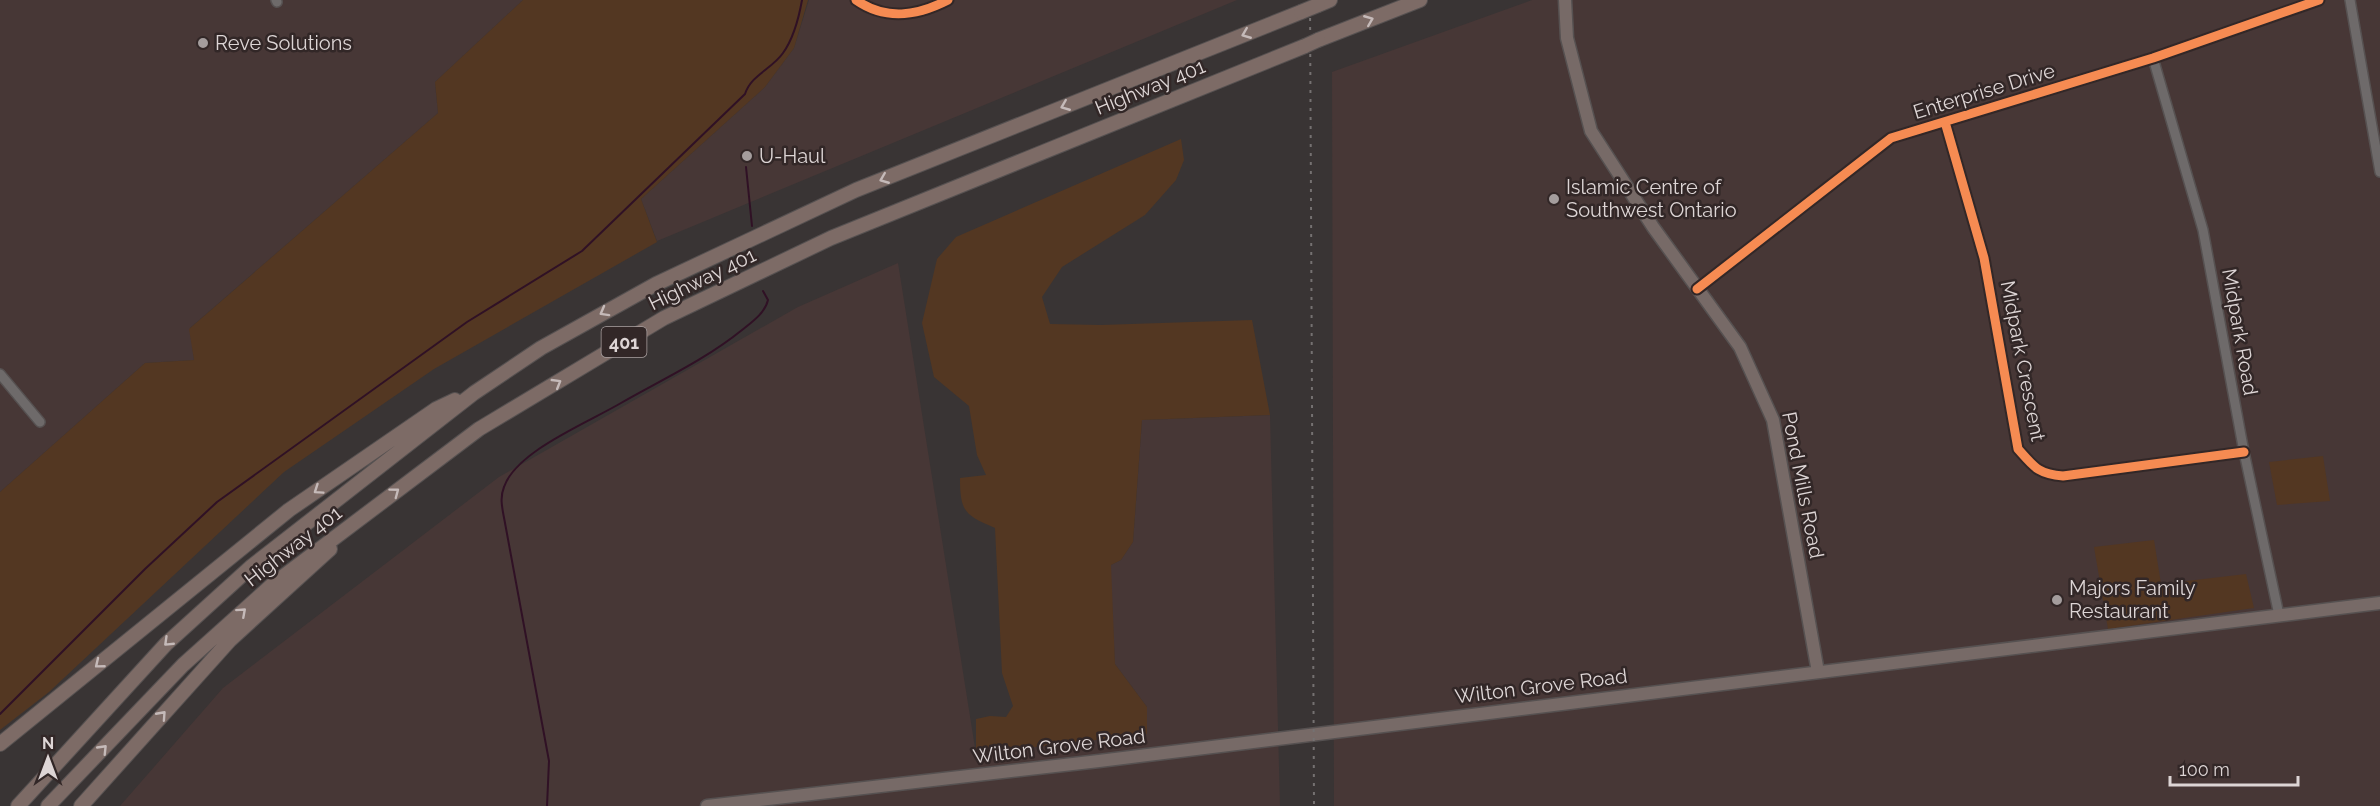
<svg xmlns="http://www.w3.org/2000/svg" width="2380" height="806" font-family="Raleway,sans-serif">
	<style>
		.built { fill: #473736 }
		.green { fill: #533722 }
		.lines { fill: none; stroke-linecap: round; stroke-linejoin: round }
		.stream { stroke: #301125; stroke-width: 2 }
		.minor-casing { stroke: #565151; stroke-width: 12 }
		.major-casing { stroke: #565151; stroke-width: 15 }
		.highway-casing { stroke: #565151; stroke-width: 16 }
		.minor { stroke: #6e6a6a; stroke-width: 9 }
		.major { stroke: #776a67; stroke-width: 12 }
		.highway { stroke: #7d6b66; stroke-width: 14 }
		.rail { stroke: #757171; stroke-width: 2; stroke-dasharray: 3 6; stroke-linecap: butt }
		.highway-bridge-casing { stroke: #565151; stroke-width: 16; stroke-linecap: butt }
		.highway-bridge { stroke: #7d6b66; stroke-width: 14 }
		.cycleway-casing { stroke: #322727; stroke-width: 13 }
		.cycleway { stroke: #f68b52; stroke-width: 9 }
		.oneway { stroke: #c5bab9 }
		.poi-dot { fill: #a49d9d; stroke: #322727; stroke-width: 2 }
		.labels { text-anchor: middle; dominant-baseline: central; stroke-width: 5; stroke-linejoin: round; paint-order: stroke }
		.shield { fill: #322727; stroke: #aaa1a1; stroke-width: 1.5 }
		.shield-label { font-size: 18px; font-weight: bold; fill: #ddd5d5 }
		.poi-label { font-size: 20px; fill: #ddd5d5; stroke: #322727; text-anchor: start }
		.street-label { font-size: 20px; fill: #ddd5d5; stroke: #322727 }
	</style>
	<rect width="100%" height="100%" fill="#393434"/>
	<path class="built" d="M0 0H523L435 82 438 113 190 328 194 360 145 363 0 492Z
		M809 0H1237L657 241 641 199 765 87 794 48Z
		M1532 0H2380V806H1334L1332 72Z
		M898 263 976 754 1147 707 1115 664 1111 587V565L1121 560 1133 542 1142 420 1270 415 1280 806H120L223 688 499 477 798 307Z"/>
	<path class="green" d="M523 0H808L794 48 765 87 641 199 657 242 434 369 284 472 49 692 0 730V492L145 363 194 360 189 329 438 113 435 82Z
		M1181 139 1184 160 1176 180 1145 215 1062 267 1042 297 1050 324 1101 325 1252 320 1270 415 1142 420 1133 542 1121 560 1111 565 1115 664 1147 707V734L976 754V719L990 716 1006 717 1013 706 1002 673 995 528C965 515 960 512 960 478L986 475 977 455 969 406 934 377 922 323 937 259 956 237Z
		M2323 456 2330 501 2277 505 2269 462Z
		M2154 540 2161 584 2246 574 2254 608 2108 629 2094 547Z"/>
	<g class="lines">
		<path class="stream" d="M746 167 752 226
			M0 714 145 569 217 502 467 322 582 251 745 94C751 75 772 69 783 53 793 39 799 17 802 0
			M547 806 549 761 505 523C503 511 499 499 504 487 516 451 589 422 621 403 661 380 705 360 742 330 752 322 765 313 768 300L763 291"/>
		<g class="minor-casing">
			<path id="minor" d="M276 0 277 2
				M856 0C886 21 917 16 948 0
				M2350 0 2380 172
				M2153 58 2203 230 2244 452 2279 615
				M1945 122 1984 258 2018 449C2034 467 2038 474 2063 476L2244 452
				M1697 289 1891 138 2153 58 2319 0
				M0 374 40 422"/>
		</g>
		<g class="major-casing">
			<path id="major" d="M1565 0 1567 38 1591 131 1653 227 1740 347 1773 420 1818 672
				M707 806 1099 761 2380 603"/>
		</g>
		<g class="highway-casing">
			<path id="highway" d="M1318 5 1330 0
				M1318 40 1420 0
				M0 744 289 510 436 409 455 400
				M18 806 166 644 252 566 474 393 541 348 656 284 856 190 1301 12
				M48 806 183 665 272 585 479 429 664 318 831 238 1305 46
				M81 806 230 640 330 549"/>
		</g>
		<use href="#minor" class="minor"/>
		<use href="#major" class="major"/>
		<use href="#highway" class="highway"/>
		<path class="rail" d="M1310 0 1314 806"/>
		<g class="highway-bridge-casing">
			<path id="highway-bridge" d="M1301 12 1318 5
				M1305 46 1318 40"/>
		</g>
		<use href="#highway-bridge" class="highway-bridge"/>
		<g class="cycleway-casing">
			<path id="cycleway" d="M856 0C886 21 917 16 948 0
				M1945 122 1984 258 2018 449C2034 467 2038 474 2063 476L2244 452
				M1697 289 1891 138 2153 58 2319 0"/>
		</g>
		<use href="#cycleway" class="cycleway"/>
	</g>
	<defs><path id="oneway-chevron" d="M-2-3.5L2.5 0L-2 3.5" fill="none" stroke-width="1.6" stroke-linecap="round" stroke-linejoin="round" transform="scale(1.5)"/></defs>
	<g class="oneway">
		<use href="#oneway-chevron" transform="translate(1369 20) rotate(-22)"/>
		<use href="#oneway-chevron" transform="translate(1246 34) rotate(158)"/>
		<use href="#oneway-chevron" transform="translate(1065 106) rotate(158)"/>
		<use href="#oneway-chevron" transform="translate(884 179) rotate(158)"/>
		<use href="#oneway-chevron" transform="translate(604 312) rotate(151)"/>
		<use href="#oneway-chevron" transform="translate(557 383) rotate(-31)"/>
		<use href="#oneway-chevron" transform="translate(318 490) rotate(146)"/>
		<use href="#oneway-chevron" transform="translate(395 492) rotate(-37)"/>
		<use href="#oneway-chevron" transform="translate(242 612) rotate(-42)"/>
		<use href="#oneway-chevron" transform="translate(168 642) rotate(136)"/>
		<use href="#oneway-chevron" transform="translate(99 664) rotate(141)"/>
		<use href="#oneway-chevron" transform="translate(162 715) rotate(-48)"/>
		<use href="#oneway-chevron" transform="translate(103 749) rotate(-46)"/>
	</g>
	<g class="poi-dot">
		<circle cx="203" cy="43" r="6"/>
		<circle cx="747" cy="156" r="6"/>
		<circle cx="1554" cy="199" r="6"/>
		<circle cx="2057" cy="600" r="6"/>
	</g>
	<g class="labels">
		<rect class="shield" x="601.5" y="327" width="45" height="30" rx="4.5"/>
		<g class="shield-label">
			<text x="624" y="342">401</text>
		</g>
		<g class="poi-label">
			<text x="215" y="43">Reve Solutions</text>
			<text x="759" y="156">U-Haul</text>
			<text x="1566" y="187">Islamic Centre of<tspan x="1566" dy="23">Southwest Ontario</tspan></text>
			<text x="2069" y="588">Majors Family<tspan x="2069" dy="23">Restaurant</tspan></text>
		</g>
		<g class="street-label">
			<text transform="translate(1150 87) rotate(-22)">Highway 401</text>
			<text transform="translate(1984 91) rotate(-17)">Enterprise Drive</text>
			<text transform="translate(702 279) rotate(-26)">Highway 401</text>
			<text transform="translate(2240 332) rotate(80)">Midpark Road</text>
			<text transform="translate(2023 361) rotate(79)">Midpark Crescent</text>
			<text transform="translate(1803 485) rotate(79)">Pond Mills Road</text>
			<text transform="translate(293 546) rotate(-38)">Highway 401</text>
			<text transform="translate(1541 686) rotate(-7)">Wilton Grove Road</text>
			<text transform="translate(1059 746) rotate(-7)">Wilton Grove Road</text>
		</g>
	</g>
	<g transform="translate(48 758)" stroke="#322727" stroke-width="4.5" paint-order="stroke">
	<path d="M0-4.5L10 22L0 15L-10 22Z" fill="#ddd5d5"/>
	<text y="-9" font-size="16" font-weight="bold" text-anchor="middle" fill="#ddd5d5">N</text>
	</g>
	<path d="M2170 776v9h128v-9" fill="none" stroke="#ddd5d5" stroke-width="3"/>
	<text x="2179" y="776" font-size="18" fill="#ddd5d5" stroke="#322727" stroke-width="4.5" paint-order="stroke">100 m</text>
</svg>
